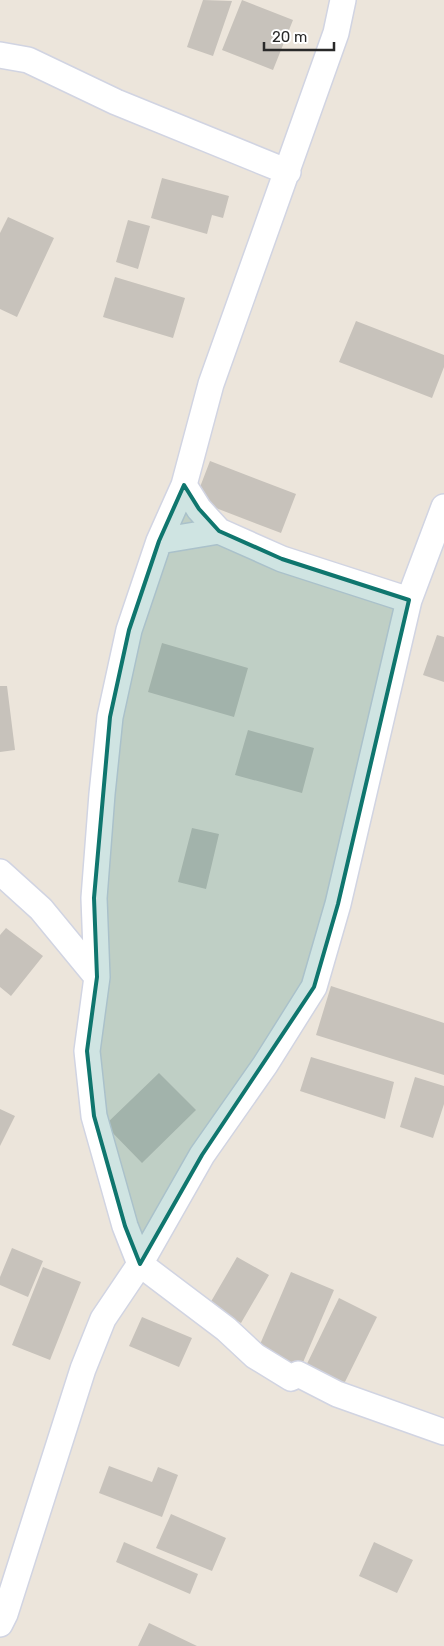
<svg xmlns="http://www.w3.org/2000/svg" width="444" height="1646" font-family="Rubik,sans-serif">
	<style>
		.building { fill: #c7c2bb }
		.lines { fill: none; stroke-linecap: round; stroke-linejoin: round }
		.minor-casing { stroke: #d1d4e2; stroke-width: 28 }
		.minor { stroke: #fff; stroke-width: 25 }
		.marked { fill: #0f766e; fill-opacity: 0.2; stroke: #0f766e; stroke-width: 4; stroke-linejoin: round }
	</style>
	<rect width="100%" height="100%" fill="#ece5db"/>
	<path class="building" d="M203 0 232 1 213 56 187 47Z
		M242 0 293 20 273 70 222 50Z
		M162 178 229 196 223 218 212 215 207 234 151 218Z
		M8 217 54 238 17 317 0 309V233Z
		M128 220 150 226 138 269 116 262Z
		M115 277 185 298 173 338 103 317Z
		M356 321 444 355V367L432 398 339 362Z
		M210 461 296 494 281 533 195 500Z
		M437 635 444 637V682L423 675Z
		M162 643 248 668 234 717 148 692Z
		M0 686H7L15 750 0 752Z
		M248 730 314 748 302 793 235 775Z
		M192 828 219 834 206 889 178 882Z
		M6 928 43 956 11 996 0 987V935Z
		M331 986 444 1023V1075L316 1035Z
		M311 1057 394 1082 385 1119 300 1091Z
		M159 1073 196 1110 142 1163 105 1125Z
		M415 1077 444 1086V1104L433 1138 400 1127Z
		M0 1109 15 1116 0 1146Z
		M12 1248 43 1261 28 1297 0 1285V1277Z
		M237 1257 269 1275 241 1323 209 1305Z
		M43 1267 81 1282 50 1360 12 1345Z
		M291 1272 334 1290 298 1374 255 1356Z
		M339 1298 377 1317 341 1390 303 1372Z
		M142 1317 192 1338 179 1367 129 1346Z
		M109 1466 152 1482 158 1467 178 1475 162 1517 99 1493Z
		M171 1514 226 1538 212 1571 156 1548Z
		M124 1542 198 1574 190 1594 116 1562Z
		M374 1542 413 1560 397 1593 359 1576Z
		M149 1623 197 1646H138Z"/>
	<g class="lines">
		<g class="minor-casing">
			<path id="minor" d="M343 0 336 33 211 384 184 485 159 541 129 630 110 717 102 794 94 898 97 977 87 1051 94 1116 125 1226 140 1264 226 1329 255 1356 291 1378 298 1374 337 1394 444 1432
				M0 55 28 60 116 102 288 172
				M184 485 199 509 219 531 282 559 409 600
				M159 541 219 531
				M0 872 41 909 97 977
				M0 1624 5 1614 83 1369 103 1319 140 1264 202 1155 265 1065 314 987 338 904 409 600 444 507"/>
		</g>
		<use href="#minor" class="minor"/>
	</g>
	<path class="marked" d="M184 485 199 509 219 531 282 559 409 600 338 904 314 987 202 1155 140 1264 125 1226 94 1116 87 1051 97 977 94 898 110 717 129 630 159 541Z"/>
	<path d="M264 42v8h70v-8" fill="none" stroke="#292929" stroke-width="2.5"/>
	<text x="272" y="42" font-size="15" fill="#292929" stroke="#ffffff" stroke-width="4" paint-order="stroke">20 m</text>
</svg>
